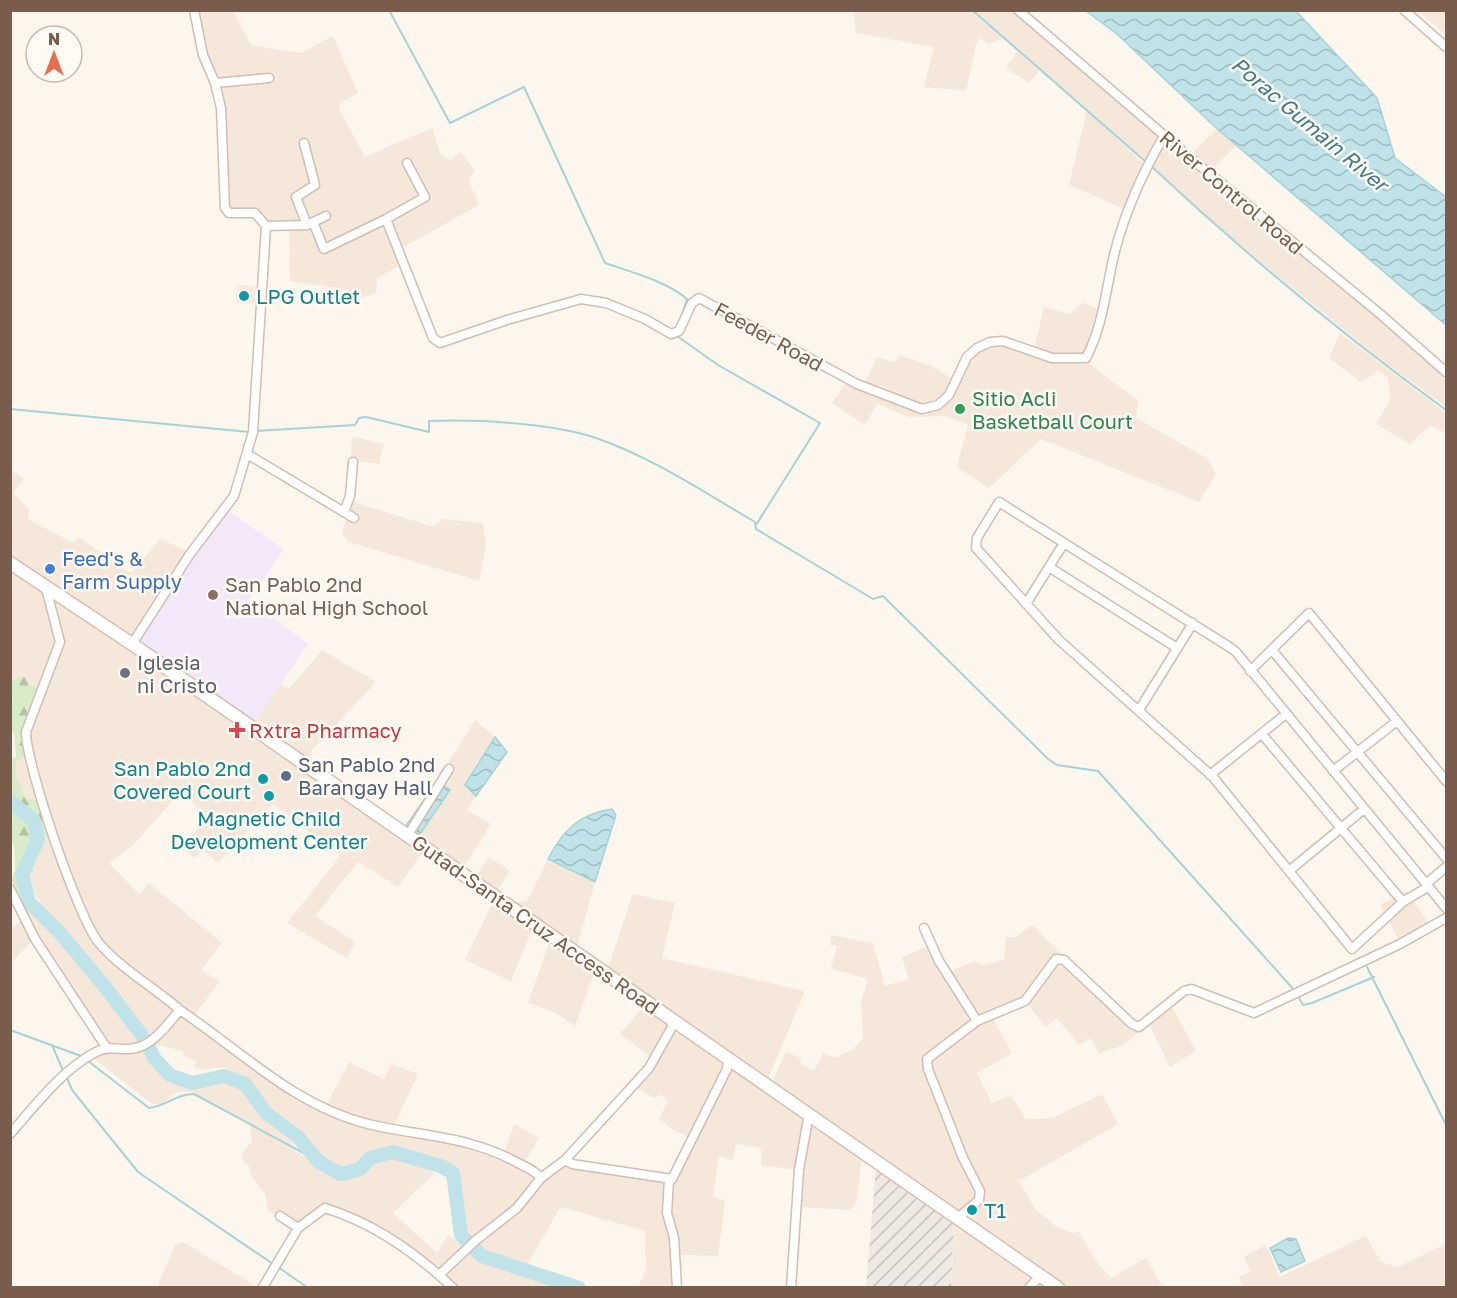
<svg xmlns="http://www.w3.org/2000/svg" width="1457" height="1298" font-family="'Golos Text',sans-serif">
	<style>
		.residential { fill: #f5e8da }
		.commercial { fill: #fde8e0 }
		.industrial { fill: url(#industrial-furrows) }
		.education { fill: #f3e8fa }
		.forest { fill: url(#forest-firs) }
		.water { fill: url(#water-waves); stroke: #a5d3da; stroke-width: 1.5 }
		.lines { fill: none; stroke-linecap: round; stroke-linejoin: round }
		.stream { stroke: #a5d3da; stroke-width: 2 }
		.river { stroke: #bfe3e8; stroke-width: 14 }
		.street-casing { stroke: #d1beb0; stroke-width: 11 }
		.secondary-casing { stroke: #d6c0b0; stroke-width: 15 }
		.street { stroke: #fff; stroke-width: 8 }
		.secondary { stroke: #fff; stroke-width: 12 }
		.culture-dot { fill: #0f9aa8; stroke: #fffaf3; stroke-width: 2 }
		.leisure-dot { fill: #2e9e5b; stroke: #fffaf3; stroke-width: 2 }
		.shop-dot { fill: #3f7fe0; stroke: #fffaf3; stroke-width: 2 }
		.education-dot { fill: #8d6e63; stroke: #fffaf3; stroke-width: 2 }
		.worship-dot { fill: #6b7280; stroke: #fffaf3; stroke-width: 2 }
		.health-dot { fill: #e0444e; stroke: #fffaf3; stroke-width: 2 }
		.service-dot { fill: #5c6f8a; stroke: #fffaf3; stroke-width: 2 }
		.labels { text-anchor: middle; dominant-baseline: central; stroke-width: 5; stroke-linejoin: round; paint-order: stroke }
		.street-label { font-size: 20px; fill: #7a5c4d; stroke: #fffaf3 }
		.culture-label { font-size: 20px; fill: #0d838f; stroke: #fffaf3; text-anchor: start }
		.leisure-label { font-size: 20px; fill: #27864d; stroke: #fffaf3; text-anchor: start }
		.shop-label { font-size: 20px; fill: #366cbe; stroke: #fffaf3; text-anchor: start }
		.education-label { font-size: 20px; fill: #785e54; stroke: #fffaf3; text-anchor: start }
		.worship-label { font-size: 20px; fill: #5b616d; stroke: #fffaf3; text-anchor: start }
		.health-label { font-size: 20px; fill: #be3a42; stroke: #fffaf3; text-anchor: start }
		.service-label { font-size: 20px; fill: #4e5e75; stroke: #fffaf3; text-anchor: start }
		.water-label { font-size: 21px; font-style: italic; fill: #437c86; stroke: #fffaf3 }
	</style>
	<defs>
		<pattern id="industrial-furrows" width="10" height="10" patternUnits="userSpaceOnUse" patternTransform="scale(1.5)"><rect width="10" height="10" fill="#efe9e4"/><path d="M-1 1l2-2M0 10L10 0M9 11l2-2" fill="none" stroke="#c7c0bb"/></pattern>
		<pattern id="forest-firs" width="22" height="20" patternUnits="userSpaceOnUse" patternTransform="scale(1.5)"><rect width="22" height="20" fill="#d8ecc9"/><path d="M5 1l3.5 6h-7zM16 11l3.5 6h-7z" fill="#b4c2a5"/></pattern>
		<pattern id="water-waves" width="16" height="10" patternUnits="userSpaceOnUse" patternTransform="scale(1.5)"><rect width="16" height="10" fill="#bfe3e8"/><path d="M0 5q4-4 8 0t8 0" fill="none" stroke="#a0bbbe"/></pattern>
	</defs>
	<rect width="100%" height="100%" fill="#fdf6ec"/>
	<path class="residential" d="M193 11H233L251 45 301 53 333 36 358 93 340 103 339 109 365 157 432 128 441 155 450 160 461 152 475 171 468 179 479 205 402 248 386 217 325 246 315 222H307L297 198 312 184 294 197 304 224 264 225 256 214 227 212 224 110Z
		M853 11H970L1003 38 989 44 978 37 966 91 924 87 934 47 856 33Z
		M972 11H1015L1161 135 1144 161 1094 117 1143 163 1126 210 1069 185 1087 110Z
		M1417 11H1446V35L1431 22Z
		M1017 51 1039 71 1029 83 1006 68Z
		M1217 129 1236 145 1211 171 1192 153Z
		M1165 137 1446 376V407L1383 361 1227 235 1151 165Z
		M386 223 403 264 377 278 376 293 349 302 344 289 290 281 289 227 312 225 324 251Z
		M1083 302 1101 312 1086 355 1053 356 1034 350 1044 307 1070 314Z
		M1340 333 1446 413V433L1430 426 1410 444 1376 424 1390 400 1388 378 1379 371 1361 382 1329 358Z
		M1003 344 1033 355 1088 359 1089 364 1138 400 1136 418 1208 459 1216 474 1199 502 1041 439 989 488 957 467 968 425 944 416 908 417 878 404 864 425 832 403 848 379 870 395 937 408 980 346Z
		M900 356 930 365 956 381 948 394 936 403 922 406 880 385 871 390 865 382 877 357 894 362Z
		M356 437 384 444 379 464 351 460 352 439Z
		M11 471 24 478 13 493 29 509 28 519 73 543 78 537 131 573 160 539 190 552 132 640 11 559Z
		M351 501 434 527 442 519 483 523 486 546 479 581 349 542 342 533Z
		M10 568 44 591 59 644 40 689 28 685 24 676 11 680Z
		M53 597 422 853 398 887 358 862 315 916 355 942 347 958 287 923 340 856 273 804 218 863 203 850 194 858 181 847 208 818 181 792 131 847 109 863 139 894 149 883 222 943 201 970 220 981 193 1017 113 955 101 942 78 898 49 813 29 734 36 707 51 679 63 644 57 626Z
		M322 650 376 682 311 751 310 764 254 723 280 684 289 689Z
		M475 720 495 737 465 785 476 796 467 810 491 824 463 868 418 837 450 790 437 781Z
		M27 755 37 800 26 799 16 775V761Z
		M53 836 97 944 179 1011 149 1038 37 898 28 876 40 839Z
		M489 857 510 871 497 891 476 875Z
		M548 859 595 882 577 947 514 903 527 901Z
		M10 879 25 905 58 940 143 1042 106 1045 36 938 11 885Z
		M1408 891 1429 925 1400 942 1380 905Z
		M633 894 675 903 662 958 805 991 767 1081 608 968Z
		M492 904 532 930 511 981 465 960Z
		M24 918 33 940 11 963 10 930Z
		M1032 925 1066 958 1061 956 1023 999 983 1015 925 1060 978 1191 977 1200 959 1215 771 1085 786 1051 800 1058 801 1064 814 1071 823 1053 835 1058 853 1049 863 1038 861 1001 868 979 831 969 837 946 830 945 831 935 873 943 885 986 909 979 902 958 934 943 952 971 974 961 982 965 1004 960 1006 937H1016Z
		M549 943 594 973 575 1026 556 1013 528 1003Z
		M1063 961 1135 1030H1141L1124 1045 1099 1053 1090 1038 1079 1045 1057 1018 1045 1027 1027 1003 1054 962Z
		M1171 1005 1196 1051 1170 1067 1149 1024Z
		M644 1006 668 1022 670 1027 652 1058 620 1034Z
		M181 1013 227 1047 349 1121 459 1140 529 1171 538 1179 516 1207 475 1239 466 1231 458 1171 443 1161 392 1146 368 1153 358 1166 342 1170 321 1160 299 1134 268 1111 248 1081 224 1067 203 1070 194 1067 196 1062 183 1055V1051L150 1043Z
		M992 1017 1012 1053 977 1073 992 1103 1011 1095 1026 1119 1053 1118 1102 1094 1118 1124 1019 1181 1035 1209 1057 1227 1072 1233 1079 1232 1098 1264 1111 1278 1146 1258 1163 1287H1066L963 1217 981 1201 930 1069V1060Z
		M677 1028 725 1061V1068L690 1137 673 1130 659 1118 668 1102 666 1099 659 1094 654 1098 636 1087 674 1029Z
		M142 1050 167 1079 192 1085 224 1081 243 1087 263 1115 294 1139 291 1145 194 1093 179 1091 161 1104H152L92 1057 101 1051Z
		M349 1062 384 1079 391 1064 418 1074 394 1125H379L326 1106Z
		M730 1065 805 1117 797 1170 761 1165V1148L736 1144 733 1160 719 1157 713 1196 725 1201 718 1256 678 1255 671 1224V1181Z
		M810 1120 862 1157 857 1200 851 1210 800 1207Z
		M250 1123 340 1179 362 1175 374 1162 394 1157 435 1173 393 1213 437 1253 448 1235 465 1247 441 1268 389 1233 348 1213 323 1207 303 1224 277 1217 268 1210 265 1194 251 1175 249 1166 242 1159V1154L252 1141Z
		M514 1124 539 1138 523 1164 504 1153Z
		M564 1162 667 1181 674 1287H638L646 1270 645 1231 560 1207 527 1266 484 1253 477 1242 541 1181 546 1180Z
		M954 1221 1037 1278 1027 1287 951 1288Z
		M1366 1236 1381 1262 1398 1267 1446 1244V1287H1243L1239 1277 1250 1272 1244 1257 1266 1245 1280 1277Z
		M183 1242 258 1287H261L159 1288 158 1284 175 1245Z
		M471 1247 481 1258 572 1287H455L442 1275Z"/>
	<path class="commercial" d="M237 285 261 287 259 304 236 303Z"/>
	<path class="industrial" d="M876 1167 954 1221 951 1287 866 1288Z"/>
	<path class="education" d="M225 509 284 549 249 600 308 644 254 723 136 641 167 591Z"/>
	<path class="forest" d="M24 676 29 685 40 689 29 714 27 755 16 761V775L26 799 37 800 53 836 46 838 37 819 11 797 10 760 16 756 14 734 11 729V680Z
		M11 807C53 842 24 839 19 877 17 885 23 897 25 905L11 879 15 870 14 846 11 841Z"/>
	<path class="water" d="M1086 11H1296L1377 98 1395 158 1446 197V325L1215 127 1117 34Z
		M495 737 507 752 476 796 465 785Z
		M437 781 450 790 418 837 405 827Z
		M612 809 616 815 595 882 548 859C563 830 579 814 612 809Z
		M1288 1238 1296 1239 1305 1261 1281 1272 1270 1248Z"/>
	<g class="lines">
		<path class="stream" d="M389 10 450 123 524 87 605 263C631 272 666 281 687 299L683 312
			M972 10 1146 162
			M1151 166C1244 253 1343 335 1446 410
			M677 336 718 365 820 423 756 525
			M10 409 249 432
			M255 431 355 425 359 418 366 417 429 432V421C474 419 549 423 593 437 650 456 702 491 755 522L756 529 873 599 883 596 1048 759 1057 765 1098 771 1295 991
			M1367 967 1446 1125
			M1298 996 1303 1005 1312 1003 1374 977
			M10 1030 81 1056
			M52 1045 64 1073
			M88 1061 149 1108C166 1106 176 1094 194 1094L307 1155 315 1157
			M67 1078 72 1090 138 1172 273 1264
			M278 1267 308 1288"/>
		<path class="river" d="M10 801 34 821 38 839 22 875 29 902 61 934 105 987 141 1034 155 1059 170 1075 192 1083 224 1076 245 1084 266 1113 297 1136 319 1162 341 1174 360 1169 370 1158 393 1152 440 1166 453 1173 461 1235 482 1256 579 1288"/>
		<g class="street-casing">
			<path id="street" d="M1018 10 1187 155 1379 313 1446 372
				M1404 10 1446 47
				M215 83 269 78
				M304 143 315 185 296 197 307 225
				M386 219 425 197 407 163
				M313 222 324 249 386 219 433 338 440 343 507 320 581 299 606 303 645 319 671 334 679 331 692 303 699 298 857 384 922 409 938 405 949 395 967 357 977 348 990 342 1003 341 1052 358H1086C1104 324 1106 287 1115 251 1126 209 1143 172 1164 136
				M266 226 307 225 326 216
				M247 454 354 518
				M344 512 350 496 353 462
				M1049 567 1177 648
				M1026 604 1064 543
				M132 644 190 554 234 496 253 432 266 226 255 213H229L225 208 221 108 215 83 203 55 194 10
				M1272 650 1446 858
				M1250 671 1309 613 1446 781
				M1139 710 1193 623
				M1262 734 1403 902
				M1333 771 1397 721
				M1210 775 1286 714
				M408 835 449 769
				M1289 871 1364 809
				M1426 884 1446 867
				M1428 887 1404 901 1352 949 1213 777 1059 640 976 548 977 538 999 502 1231 648 1236 652 1446 908
				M10 889 35 939 106 1047
				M924 928 939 961 977 1021
				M180 1010C241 1051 295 1106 368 1124 422 1137 467 1135 518 1163 526 1167 536 1171 541 1178
				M10 1134C35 1106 61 1071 94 1053 111 1043 123 1053 139 1047 156 1042 169 1022 180 1010 155 988 121 969 99 943 78 918 26 765 26 732L60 642 46 588
				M565 1160 572 1164 672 1179 727 1069 728 1057
				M669 1179 667 1213 674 1238 677 1288
				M280 1216 298 1228 325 1208C369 1222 404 1245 439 1275L475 1241 517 1208 541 1178 565 1160 619 1101 649 1068 672 1027 671 1018
				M958 1218 979 1200 980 1191 963 1158 928 1069 927 1059 977 1021 1025 1001 1056 959 1064 960 1132 1024 1139 1027 1184 991 1191 989 1254 1013 1400 944 1446 918
				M439 1275 453 1288
				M263 1287 298 1228
				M791 1288 799 1170 809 1113
				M1029 1288 1040 1276"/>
		</g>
		<g class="secondary-casing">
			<path id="secondary" d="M10 563 132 644 1058 1288"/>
		</g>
		<use href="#street" class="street"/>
		<use href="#secondary" class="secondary"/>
	</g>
	<g class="culture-dot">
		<circle cx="244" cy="296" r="6"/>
		<circle cx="263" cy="779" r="6"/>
		<circle cx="269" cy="796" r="6"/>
		<circle cx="972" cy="1210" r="6"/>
	</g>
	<circle class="leisure-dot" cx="960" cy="409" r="6"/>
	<circle class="shop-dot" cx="50" cy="569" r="6"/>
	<circle class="education-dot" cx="213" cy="595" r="6"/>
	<circle class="worship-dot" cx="125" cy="673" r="6"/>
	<path class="health-dot" d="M234 721h6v6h6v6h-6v6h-6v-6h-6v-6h6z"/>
	<circle class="service-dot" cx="286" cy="776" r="6"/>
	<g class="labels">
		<g class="street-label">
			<text transform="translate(1232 192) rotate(40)">River Control Road</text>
			<text transform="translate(769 336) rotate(29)">Feeder Road</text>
			<text transform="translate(536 924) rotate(35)">Gutad-Santa Cruz Access Road</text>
		</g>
		<g class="culture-label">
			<text x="256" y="296">LPG Outlet</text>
			<text x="251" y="768" text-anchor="end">San Pablo 2nd<tspan x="251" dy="23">Covered Court</tspan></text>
			<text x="269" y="818" text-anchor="middle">Magnetic Child<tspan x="269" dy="23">Development Center</tspan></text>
			<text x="984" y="1210">T1</text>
		</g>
		<g class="leisure-label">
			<text x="972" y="398">Sitio Acli<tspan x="972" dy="23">Basketball Court</tspan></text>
		</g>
		<g class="shop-label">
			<text x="62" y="558">Feed's &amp;<tspan x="62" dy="23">Farm Supply</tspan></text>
		</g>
		<g class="education-label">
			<text x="225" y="584">San Pablo 2nd<tspan x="225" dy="23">National High School</tspan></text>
		</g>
		<g class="worship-label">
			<text x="137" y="662">Iglesia<tspan x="137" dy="23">ni Cristo</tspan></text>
		</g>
		<g class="health-label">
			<text x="249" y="730">Rxtra Pharmacy</text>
		</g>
		<g class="service-label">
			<text x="298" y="764">San Pablo 2nd<tspan x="298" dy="23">Barangay Hall</tspan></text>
		</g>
		<g class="water-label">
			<text transform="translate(1310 124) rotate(40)">Porac Gumain River</text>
		</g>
	</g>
	<rect width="1457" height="1298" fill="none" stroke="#7a5c4d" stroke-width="24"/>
	<g transform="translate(54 54)"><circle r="28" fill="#fffaf3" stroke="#cabbb1" stroke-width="1.5"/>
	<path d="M0-4.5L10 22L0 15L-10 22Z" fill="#e76f51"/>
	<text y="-9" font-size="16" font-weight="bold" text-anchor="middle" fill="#7a5c4d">N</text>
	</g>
</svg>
